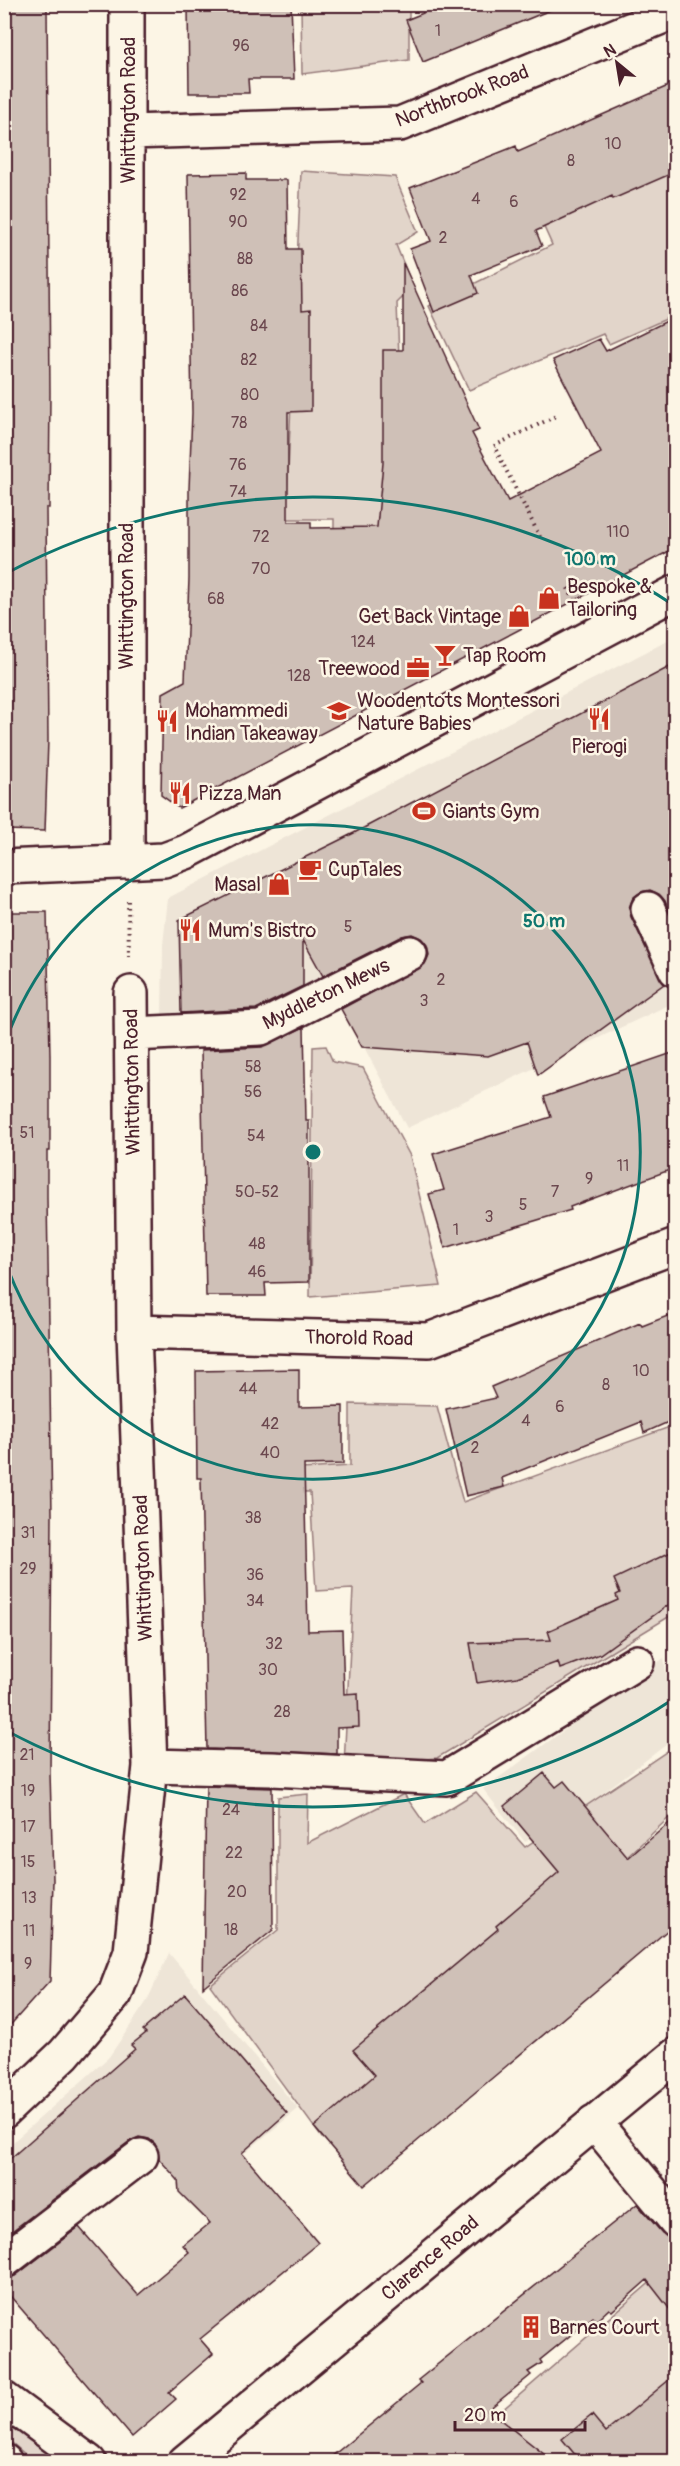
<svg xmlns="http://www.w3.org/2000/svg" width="680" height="2466" font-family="Pangolin,sans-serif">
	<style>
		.built { fill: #eee5d7 }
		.green { fill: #e2d5ca; stroke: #967a7a; stroke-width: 1.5 }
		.building { fill: #cfc0b7; stroke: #4a1f2b; stroke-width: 1.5 }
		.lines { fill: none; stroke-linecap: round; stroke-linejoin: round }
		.minor-casing { stroke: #4a1f2b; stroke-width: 38 }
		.major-casing { stroke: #4a1f2b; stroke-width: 38 }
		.path { stroke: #4a1f2b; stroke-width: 4; stroke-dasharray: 1.5 4.5; stroke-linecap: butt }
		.minor { stroke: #fcf5e5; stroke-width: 33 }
		.major { stroke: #fcf5e5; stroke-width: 33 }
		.ring { fill: none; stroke: #0f766e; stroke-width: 3 }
		.labels { text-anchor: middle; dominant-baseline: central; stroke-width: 5; stroke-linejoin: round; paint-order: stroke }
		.number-label { font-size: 16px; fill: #6b474e }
		.street-label { font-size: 20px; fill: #4a1f2b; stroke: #fcf5e5 }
		.poi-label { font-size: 20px; fill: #4a1f2b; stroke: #fcf5e5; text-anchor: start }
		.centre { fill: #0f766e; stroke: #fcf5e5; stroke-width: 3 }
		.ring-label { font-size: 18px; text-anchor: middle; font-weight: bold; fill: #0f766e; stroke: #fcf5e5; stroke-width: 5; stroke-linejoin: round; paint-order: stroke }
	</style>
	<rect width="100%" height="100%" fill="#fcf5e5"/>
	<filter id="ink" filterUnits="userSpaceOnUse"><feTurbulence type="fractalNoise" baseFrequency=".0167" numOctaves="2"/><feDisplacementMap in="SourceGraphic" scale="12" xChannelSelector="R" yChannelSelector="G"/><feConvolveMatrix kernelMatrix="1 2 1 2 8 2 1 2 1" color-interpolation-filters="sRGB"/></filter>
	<g filter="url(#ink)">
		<path class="built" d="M675 637V1002L407 1128 339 1000 260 1033 162 1019 163 945 168 898Z
			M664 1658 675 1738 587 1805 525 1842 483 1789Z
			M169 1953 298 2109 246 2152 197 2097 5 2251V2149L109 2057 147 2001Z"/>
		<path class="green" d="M301 5H409V60L302 74Z
			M675 165V315L609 344 603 334 469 390 429 306 552 245 543 225 576 205Z
			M301 171 395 177 418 232 396 245 413 287 397 303 403 472 440 515 334 578V519H286Z
			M326 1046 333 1062 363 1068 410 1156 441 1286 310 1297 313 1047Z
			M350 1404 437 1406 463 1502 675 1425V1613L437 1758 344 1765 353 1589 316 1591 310 1492 268 1491 269 1471 350 1466Z
			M675 1746V1812L379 2090 322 2138 210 1985 278 1930V1797L308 1794 307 1843 404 1794 425 1824 476 1792 525 1847Z
			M675 2261V2461H443Z
			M4 2416 68 2461H33L5 2437Z"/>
		<path class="building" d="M188 4H291L294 79H248L249 93H189Z
			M419 4H559L560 6 423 62 406 20 423 13Z
			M47 6 50 393 49 508H46L48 740 45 831 4 830V8Z
			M675 83V172L613 199 612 196 536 231 542 246 471 275 478 293 434 312 410 249 431 241 410 188 516 146 518 152Z
			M246 173V180H287L288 249H301L302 310 311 309V411L288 412V522H311V528L377 527 383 463V350H403V263L479 430 472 433 508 501 601 453 553 360 599 339 606 351 675 317V548L179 808 161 795 163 693 185 681 189 579V489L192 413 188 174Z
			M675 664V924L665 901 659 894 650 890 641 892 633 898 629 908 631 917 664 984 538 1075 527 1042 488 1056 362 1047 341 1009 425 964 429 955 427 945 421 938 412 934 402 936 323 976 303 940V986L256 1009 181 1013 179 920 354 833Z
			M4 912H47L50 1056V1151H47V1198L52 1515 50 1773 53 1880 50 1981 4 2032Z
			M304 1027 306 1121H309V1282L265 1283 266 1296H206L201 1050 262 1047Z
			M675 1052V1168L570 1207 571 1210 445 1248 429 1194 444 1190 433 1154 551 1117 544 1097Z
			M675 1313V1419L644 1433 641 1422 502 1478 504 1487 466 1496 446 1409 496 1398 491 1387 640 1323 642 1326Z
			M299 1369V1407L343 1406V1464L304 1465 308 1631 342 1630 344 1694 358 1693 359 1727 337 1728V1754L207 1749 201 1478H197L196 1371Z
			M675 1550V1600L600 1654 560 1669 558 1662 517 1677 477 1683 470 1643 551 1640 548 1631 618 1600 616 1595 620 1593 614 1579Z
			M544 1773 556 1787 564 1781 628 1858 675 1818V1924L364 2186 314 2127 375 2075 353 2050 498 1929 496 1926 559 1872 504 1806Z
			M206 1786 272 1788 273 1930 203 1987Z
			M185 1994 287 2113 242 2153 318 2243 200 2339 213 2354 169 2392 176 2399 132 2437 4 2289V2279L15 2276 79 2227 138 2295 189 2252 183 2245 210 2223 179 2192 178 2180 159 2159 155 2144 149 2139 139 2137 130 2141 4 2237V2164L135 2049 131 2045 146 2033 143 2030Z
			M637 2204 662 2233 675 2239V2316L647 2280 612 2311 609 2309 596 2321 593 2317 540 2360 542 2363 528 2372 531 2375 488 2410 554 2462H325L421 2383 418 2380Z
			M675 2375V2450L662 2462H571L577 2457 562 2439 592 2415 606 2432Z"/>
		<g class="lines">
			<g class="minor-casing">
				<path id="minor" d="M127 4V862
					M129 132 400 124 676 11
					M4 867 164 860 186 852 676 592
					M648 909 676 970
					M132 1034 261 1028 410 953
					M134 1332 429 1340 676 1246
					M150 1766 272 1769 447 1778 637 1662
					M4 2111 64 2054 115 1994 131 1952 150 1766 134 1332 131 993
					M594 2122 676 2221
					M4 2261 141 2156
					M4 2399 89 2462
					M185 2462 676 2055"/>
			</g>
			<g class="major-casing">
				<path id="major" d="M4 2461 5 2462"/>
			</g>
			<path class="path" d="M540 537 494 446 556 416
				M568 588 575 602
				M128 901 129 956"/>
			<use href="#minor" class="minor"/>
			<use href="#major" class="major"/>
		</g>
	</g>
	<g class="ring">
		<path d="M5 1043A327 327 0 1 1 5 1261"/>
		<path d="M675 1698A655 655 0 0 1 5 1730M5 574A655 655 0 0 1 675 606"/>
	</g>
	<defs>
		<g id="shop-bare" transform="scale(1.8)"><path d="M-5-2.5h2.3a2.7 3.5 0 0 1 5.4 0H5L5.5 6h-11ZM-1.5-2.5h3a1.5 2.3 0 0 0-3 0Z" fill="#c8321e" stroke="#fcf5e5" stroke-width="2.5" paint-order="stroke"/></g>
		<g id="bar-bare" transform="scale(1.8)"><path d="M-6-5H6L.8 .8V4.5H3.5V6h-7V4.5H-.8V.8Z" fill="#c8321e" stroke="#fcf5e5" stroke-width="2.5" paint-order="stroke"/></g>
		<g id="office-bare" transform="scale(1.8)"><path d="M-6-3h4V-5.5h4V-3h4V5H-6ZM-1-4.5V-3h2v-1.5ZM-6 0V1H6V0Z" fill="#c8321e" stroke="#fcf5e5" stroke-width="2.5" paint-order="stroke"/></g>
		<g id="school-bare" transform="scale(1.8)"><path d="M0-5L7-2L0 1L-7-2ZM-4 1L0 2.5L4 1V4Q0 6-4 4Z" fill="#c8321e" stroke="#fcf5e5" stroke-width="2.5" paint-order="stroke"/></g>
		<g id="restaurant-bare" transform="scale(1.8)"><path d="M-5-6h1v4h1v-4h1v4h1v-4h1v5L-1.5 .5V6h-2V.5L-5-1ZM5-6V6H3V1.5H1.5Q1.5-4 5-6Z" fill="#c8321e" stroke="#fcf5e5" stroke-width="2.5" paint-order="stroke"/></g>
		<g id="stadium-bare" transform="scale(1.8)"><path d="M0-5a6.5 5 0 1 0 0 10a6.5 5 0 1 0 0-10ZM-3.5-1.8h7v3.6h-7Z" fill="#c8321e" stroke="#fcf5e5" stroke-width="2.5" paint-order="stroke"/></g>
		<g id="cafe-bare" transform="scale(1.8)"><path d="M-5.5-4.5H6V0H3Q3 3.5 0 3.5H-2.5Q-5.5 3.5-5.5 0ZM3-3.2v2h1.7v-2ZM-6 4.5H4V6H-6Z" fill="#c8321e" stroke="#fcf5e5" stroke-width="2.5" paint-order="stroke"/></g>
		<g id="building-bare" transform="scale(1.8)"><path d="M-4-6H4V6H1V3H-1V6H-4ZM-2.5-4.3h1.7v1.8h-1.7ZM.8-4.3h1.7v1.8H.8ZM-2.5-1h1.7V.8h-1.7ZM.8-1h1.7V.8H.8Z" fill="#c8321e" stroke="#fcf5e5" stroke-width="2.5" paint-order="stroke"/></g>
	</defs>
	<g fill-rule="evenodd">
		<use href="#shop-bare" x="549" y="598"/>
		<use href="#shop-bare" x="519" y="616"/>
		<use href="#bar-bare" x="445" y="655"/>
		<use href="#office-bare" x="418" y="668"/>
		<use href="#school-bare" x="339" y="711"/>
		<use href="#restaurant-bare" x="599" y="719"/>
		<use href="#restaurant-bare" x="167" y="721"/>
		<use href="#restaurant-bare" x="180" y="793"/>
		<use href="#stadium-bare" x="424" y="811"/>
		<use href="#cafe-bare" x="310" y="869"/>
		<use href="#shop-bare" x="279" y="884"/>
		<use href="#restaurant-bare" x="190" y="930"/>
		<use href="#building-bare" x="531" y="2327"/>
	</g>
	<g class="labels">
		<g class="number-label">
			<text x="438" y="31">1</text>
			<text x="241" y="46">96</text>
			<text x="613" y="144">10</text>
			<text x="571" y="161">8</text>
			<text x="238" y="195">92</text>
			<text x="476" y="199">4</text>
			<text x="514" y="202">6</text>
			<text x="238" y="222">90</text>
			<text x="443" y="238">2</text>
			<text x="245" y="259">88</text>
			<text x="240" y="291">86</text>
			<text x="259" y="326">84</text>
			<text x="249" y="360">82</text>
			<text x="250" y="395">80</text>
			<text x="239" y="423">78</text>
			<text x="238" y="465">76</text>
			<text x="238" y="492">74</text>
			<text x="618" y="532">110</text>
			<text x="261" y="537">72</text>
			<text x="261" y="569">70</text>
			<text x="216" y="599">68</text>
			<text x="363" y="642">124</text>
			<text x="299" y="676">128</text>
			<text x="348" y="927">5</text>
			<text x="441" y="980">2</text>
			<text x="424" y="1001">3</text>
			<text x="253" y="1067">58</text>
			<text x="253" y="1092">56</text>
			<text x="27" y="1133">51</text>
			<text x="256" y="1136">54</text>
			<text x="623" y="1166">11</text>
			<text x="589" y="1179">9</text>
			<text x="257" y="1192">50-52</text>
			<text x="555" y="1192">7</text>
			<text x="523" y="1205">5</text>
			<text x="489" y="1217">3</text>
			<text x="456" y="1230">1</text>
			<text x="257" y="1244">48</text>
			<text x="257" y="1272">46</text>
			<text x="641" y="1371">10</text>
			<text x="606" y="1385">8</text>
			<text x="248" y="1389">44</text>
			<text x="560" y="1407">6</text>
			<text x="526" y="1421">4</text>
			<text x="270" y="1424">42</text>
			<text x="475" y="1448">2</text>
			<text x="270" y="1453">40</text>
			<text x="253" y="1518">38</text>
			<text x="28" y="1533">31</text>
			<text x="28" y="1569">29</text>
			<text x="255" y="1575">36</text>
			<text x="255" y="1601">34</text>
			<text x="274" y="1644">32</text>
			<text x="268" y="1670">30</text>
			<text x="282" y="1712">28</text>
			<text x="27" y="1755">21</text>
			<text x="28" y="1791">19</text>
			<text x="231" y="1810">24</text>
			<text x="28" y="1827">17</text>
			<text x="234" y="1853">22</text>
			<text x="28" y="1862">15</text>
			<text x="237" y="1892">20</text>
			<text x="29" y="1898">13</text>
			<text x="231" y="1930">18</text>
			<text x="29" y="1931">11</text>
			<text x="28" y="1964">9</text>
		</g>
		<g class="street-label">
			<text transform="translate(462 96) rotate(-21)">Northbrook Road</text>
			<text transform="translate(128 110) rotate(-90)">Whittington Road</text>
			<text transform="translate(126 596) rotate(-90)">Whittington Road</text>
			<text transform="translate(326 994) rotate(-26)">Myddleton Mews</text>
			<text transform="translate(132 1082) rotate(-91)">Whittington Road</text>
			<text transform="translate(359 1338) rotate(1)">Thorold Road</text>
			<text transform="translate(143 1568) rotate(-92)">Whittington Road</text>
			<text transform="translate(430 2258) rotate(-40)">Clarence Road</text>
		</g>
		<g class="poi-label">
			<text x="567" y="586">Bespoke &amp;<tspan x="567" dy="23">Tailoring</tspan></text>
			<text x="501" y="616" text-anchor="end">Get Back Vintage</text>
			<text x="463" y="655">Tap Room</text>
			<text x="400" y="668" text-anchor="end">Treewood</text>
			<text x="357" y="700">Woodentots Montessori<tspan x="357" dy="23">Nature Babies</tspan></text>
			<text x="185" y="710">Mohammedi<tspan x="185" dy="23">Indian Takeaway</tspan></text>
			<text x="599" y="746" text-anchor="middle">Pierogi</text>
			<text x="198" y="793">Pizza Man</text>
			<text x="442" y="811">Giants Gym</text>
			<text x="328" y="869">CupTales</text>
			<text x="261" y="884" text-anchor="end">Masal</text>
			<text x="208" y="930">Mum's Bistro</text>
			<text x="549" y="2327">Barnes Court</text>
		</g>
	</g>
	<circle cx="313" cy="1152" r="9" class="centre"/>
	<g class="ring-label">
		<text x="590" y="565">100 m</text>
		<text x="544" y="927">50 m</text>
	</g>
	<rect width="680" height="2466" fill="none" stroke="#fcf5e5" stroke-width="24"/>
	<rect x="12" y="12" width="656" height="2442" fill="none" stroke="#4a1f2b" stroke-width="2" filter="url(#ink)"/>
	<g transform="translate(617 63) rotate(330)" stroke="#fcf5e5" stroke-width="4.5" paint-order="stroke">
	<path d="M0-4.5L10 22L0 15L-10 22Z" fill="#4a1f2b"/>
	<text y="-9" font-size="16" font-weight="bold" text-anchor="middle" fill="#4a1f2b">N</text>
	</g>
	<path d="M455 2421v9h130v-9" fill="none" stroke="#4a1f2b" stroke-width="3"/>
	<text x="464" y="2421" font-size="18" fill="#4a1f2b" stroke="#fcf5e5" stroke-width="4.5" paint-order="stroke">20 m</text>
</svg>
